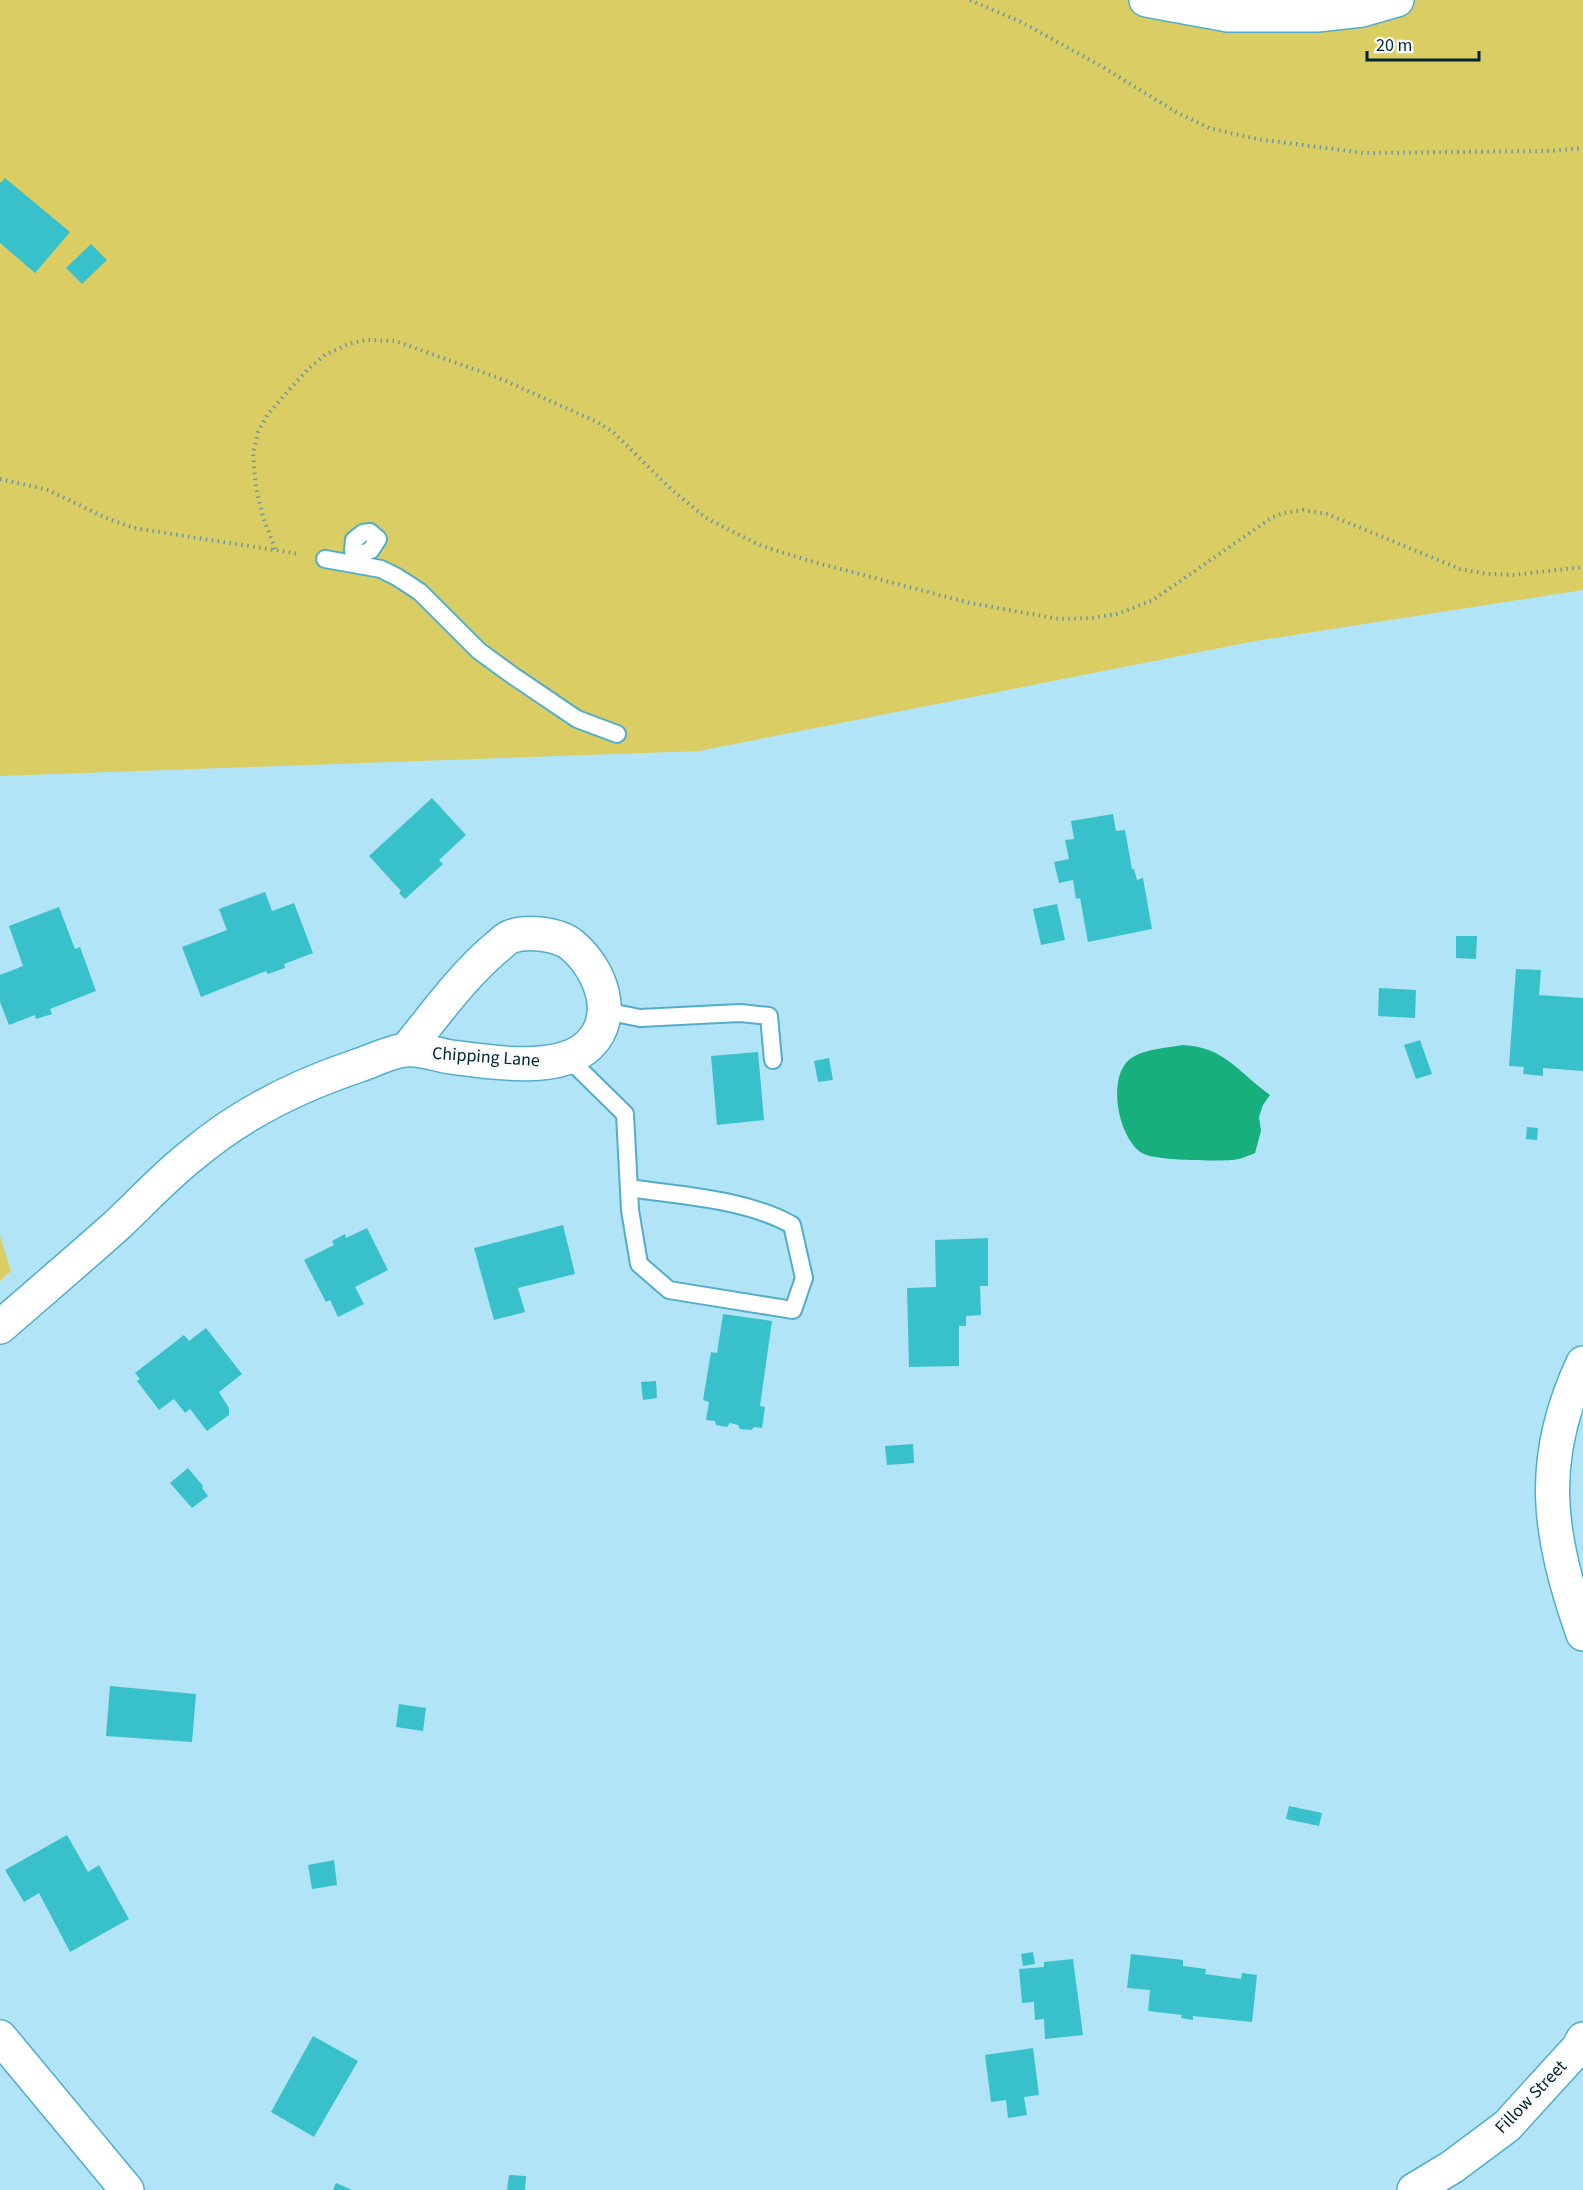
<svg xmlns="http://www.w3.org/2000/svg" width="1583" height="2190" font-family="'Source Sans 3',sans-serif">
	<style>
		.green { fill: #dacd63 }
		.water { fill: #17b07c }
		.building { fill: #39c1cb }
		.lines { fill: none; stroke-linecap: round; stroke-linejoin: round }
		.lane-casing { stroke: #52adcb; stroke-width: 20 }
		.street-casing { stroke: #52adcb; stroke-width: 36 }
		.secondary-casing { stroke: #52adcb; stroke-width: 36 }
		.path { stroke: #6b98a8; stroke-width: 4; stroke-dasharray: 1.5 4.5; stroke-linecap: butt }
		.lane { stroke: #fff; stroke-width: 16 }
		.street { stroke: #fff; stroke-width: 33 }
		.secondary { stroke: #fff; stroke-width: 33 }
		.labels { text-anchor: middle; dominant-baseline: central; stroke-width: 6; stroke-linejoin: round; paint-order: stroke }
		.street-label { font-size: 18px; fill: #002430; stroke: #fbfbfb }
	</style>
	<rect width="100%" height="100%" fill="#b1e4f6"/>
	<path class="green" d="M0 0H1583V590L1255 641 699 751 0 776Z
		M0 1236 11 1271 0 1281Z"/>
	<path class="water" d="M1183 1045C1225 1047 1239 1073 1270 1095L1263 1105 1259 1117 1261 1131 1255 1153C1248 1156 1241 1159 1233 1160 1217 1161 1154 1161 1142 1153 1119 1139 1106 1078 1130 1059 1143 1049 1167 1048 1183 1045Z"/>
	<path class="building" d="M5 178 70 232 35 273 0 243V183Z
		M91 244 107 260 82 284 66 268Z
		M432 798 466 835 439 860 443 864 405 899 399 893 401 891 369 856Z
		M1113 814 1116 831 1125 830 1132 869H1134L1137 880 1143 878 1152 929 1088 942 1080 898 1076 899 1073 880 1059 883 1054 862 1069 859 1065 840 1074 839 1071 821Z
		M265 892 272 911 294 903 313 953 284 964 285 968 268 974 266 971 201 997 182 947 227 930 219 909Z
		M1057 904 1065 940 1041 945 1033 909Z
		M59 907 75 949 80 947 96 991 50 1009 52 1014 36 1019 35 1015 9 1025 0 1002V975L23 966 9 926Z
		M1456 936H1477L1476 959 1456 958Z
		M1516 969 1541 970 1539 995 1583 998V1071L1543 1068V1076L1523 1074 1524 1067 1509 1066Z
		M1379 988 1416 990 1415 1018 1378 1016Z
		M1420 1040 1432 1074 1416 1079 1404 1045Z
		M758 1052 764 1120 717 1125 711 1056Z
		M829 1058 833 1080 818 1082 814 1061Z
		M1527 1127 1538 1128 1537 1140 1526 1139Z
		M563 1225 575 1274 518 1288 525 1312 494 1320 474 1248Z
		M367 1228 388 1270 355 1287 364 1304 338 1317 330 1300 326 1302 304 1260 334 1245 332 1241 345 1234 346 1238Z
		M988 1238V1286H980L981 1315 966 1316V1326H959V1366L909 1367 907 1288 936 1287 935 1240Z
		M723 1314 772 1321 760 1406 765 1407 762 1428 754 1427 751 1430 740 1429 738 1425 730 1423 727 1427 716 1425 715 1421 706 1420 709 1402 703 1400 711 1352 717 1353Z
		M206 1328 242 1374 219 1392 229 1408V1415L207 1431 190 1409 185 1413 174 1399 159 1410 137 1381 140 1379 135 1373 184 1335 189 1341Z
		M656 1381 657 1398 643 1400 641 1382Z
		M913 1444 914 1463 887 1465 885 1446Z
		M188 1468 203 1486 202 1488 208 1496 192 1508 170 1483Z
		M110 1686 196 1694 192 1742 106 1736Z
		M399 1704 426 1708 423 1731 396 1727Z
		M1289 1806 1322 1813 1319 1826 1286 1819Z
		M67 1835 88 1872 99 1865 129 1919 70 1952 39 1893 24 1902 5 1870Z
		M334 1860 337 1885 312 1889 308 1865Z
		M1033 1952 1035 1964 1023 1966 1021 1954Z
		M1131 1954 1183 1960V1966L1206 1969 1205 1974 1241 1979 1242 1973 1257 1975 1252 2022 1193 2016V2020L1181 2018 1182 2015 1148 2011 1150 1990 1127 1988Z
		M1073 1959 1083 2035 1045 2039 1044 2019 1035 2020 1034 2002 1022 2003 1019 1969 1044 1967V1962Z
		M313 2036 358 2061 314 2137 271 2112Z
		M1033 2048 1039 2095 1024 2097 1027 2115 1008 2118 1006 2100 991 2102 985 2055Z
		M509 2175 526 2176 525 2190H507Z
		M336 2183 352 2190H333Z"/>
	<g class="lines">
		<g class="lane-casing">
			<path id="lane" d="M370 532 378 539 371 550 362 554 353 550 354 540 363 533Z
				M325 559 381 569 397 577 420 592 479 651 512 675 577 719 617 734
				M605 1011 640 1018 740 1013 769 1016 773 1060
				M568 1058 625 1114 630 1210 639 1264 669 1290 793 1310 804 1278 792 1225C746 1199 682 1196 630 1188"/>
		</g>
		<g class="street-casing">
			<path id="street" d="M1146 0 1228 15H1317L1362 10 1397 0
				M0 1327C39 1293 78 1260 116 1226 141 1203 164 1177 191 1156 239 1115 297 1086 357 1066 372 1061 389 1052 405 1050 419 1048 437 1055 451 1057 488 1062 560 1074 589 1045 619 1016 600 969 573 946 560 934 526 930 510 937 506 938 501 944 498 946 463 975 435 1015 406 1050"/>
		</g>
		<g class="secondary-casing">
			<path id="secondary" d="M1583 1363C1537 1461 1548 1534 1583 1634
				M0 2037 127 2190
				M1414 2190 1452 2167 1507 2126 1578 2048 1583 2039"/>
		</g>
		<path class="path" d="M970 0 1021 22 1101 66 1176 112 1209 128 1257 139 1364 153 1550 151 1583 148
			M0 479 48 490 106 518 134 528 300 554
			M275 549 263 517 256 488 253 454 258 432 268 414 307 370 325 355 348 344 367 340 395 341 499 378 597 422 613 432 671 489 706 518 759 545 810 561 970 603 1059 619 1091 618 1117 614 1153 600 1271 518 1283 513 1303 510 1327 514 1460 569 1488 574 1513 575 1583 567"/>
		<use href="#lane" class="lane"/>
		<use href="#street" class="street"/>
		<use href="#secondary" class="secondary"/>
	</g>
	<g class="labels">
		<g class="street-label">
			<text transform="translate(486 1057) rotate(4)">Chipping Lane</text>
			<text transform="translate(1531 2097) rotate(-46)">Fillow Street</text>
		</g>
	</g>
	<path d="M1367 51v9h112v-9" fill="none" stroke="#002430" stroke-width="3"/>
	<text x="1376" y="51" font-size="18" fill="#002430" stroke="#fbfbfb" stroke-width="4.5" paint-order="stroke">20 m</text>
</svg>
